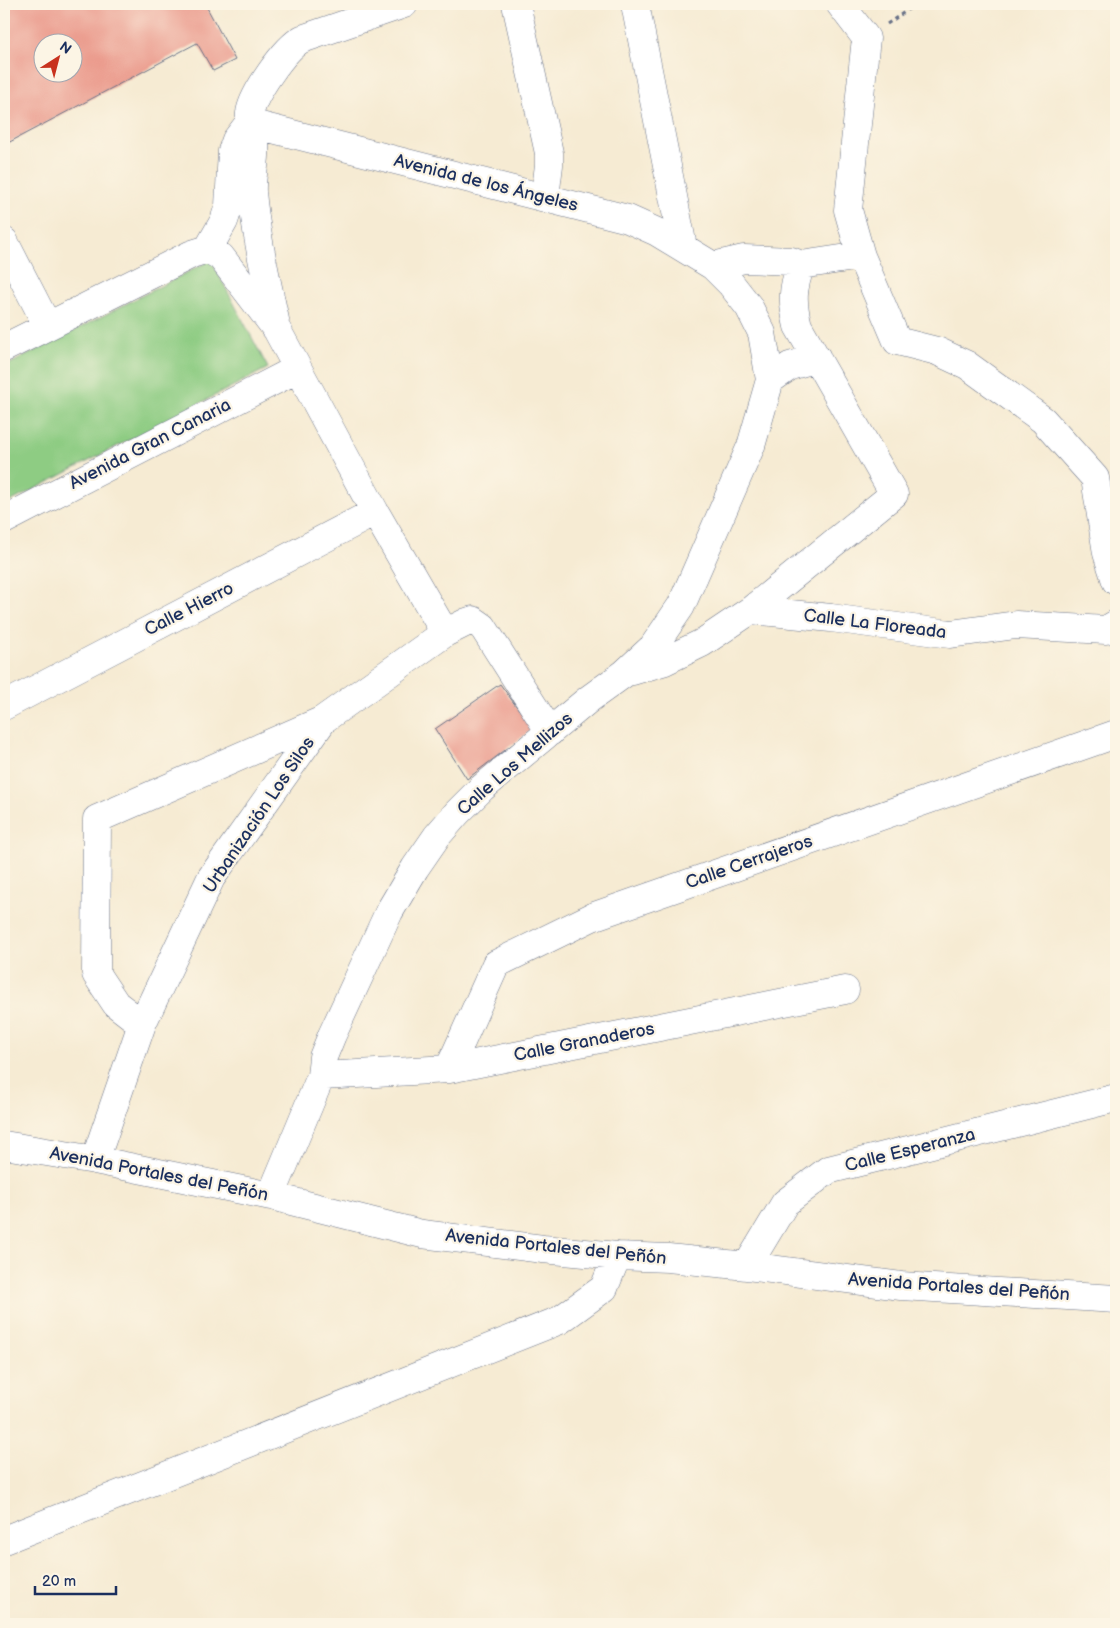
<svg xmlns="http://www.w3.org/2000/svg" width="1120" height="1628" font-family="'Balsamiq Sans',sans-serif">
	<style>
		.green { fill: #8ecc83; stroke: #547e70 }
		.building { fill: #eb9c8e; fill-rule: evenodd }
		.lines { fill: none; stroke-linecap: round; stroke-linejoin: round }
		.minor-casing { stroke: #687187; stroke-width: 29 }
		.path { stroke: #687187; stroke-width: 3; stroke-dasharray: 4 4; stroke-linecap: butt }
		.minor { stroke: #fff; stroke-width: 28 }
		.labels { text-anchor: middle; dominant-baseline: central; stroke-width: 4.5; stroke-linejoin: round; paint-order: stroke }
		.street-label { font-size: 18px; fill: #1b2f5e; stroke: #fcf5e5 }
	</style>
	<rect width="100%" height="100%" fill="#fcf5e5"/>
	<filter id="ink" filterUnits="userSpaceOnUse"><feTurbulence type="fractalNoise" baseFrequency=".02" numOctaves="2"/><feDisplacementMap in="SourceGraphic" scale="10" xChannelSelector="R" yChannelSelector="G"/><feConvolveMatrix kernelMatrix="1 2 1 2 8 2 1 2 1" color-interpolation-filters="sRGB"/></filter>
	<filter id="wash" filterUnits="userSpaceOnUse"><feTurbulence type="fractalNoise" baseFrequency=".0096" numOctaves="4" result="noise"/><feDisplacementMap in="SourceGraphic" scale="20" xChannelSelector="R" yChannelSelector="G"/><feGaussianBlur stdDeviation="1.12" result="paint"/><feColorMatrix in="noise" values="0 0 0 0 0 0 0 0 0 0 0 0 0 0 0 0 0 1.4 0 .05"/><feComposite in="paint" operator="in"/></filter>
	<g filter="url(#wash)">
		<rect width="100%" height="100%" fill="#f6ebd3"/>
		<path class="green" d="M211 260 268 368 4 505V367Z"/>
		<g id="blocks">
			<path class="building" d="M4 4H205L235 60 213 71 197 43 4 145ZM42 42H72V72H42Z
				M500 684 533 729 467 779 435 729Z"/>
		</g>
	</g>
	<g filter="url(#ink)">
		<use href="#blocks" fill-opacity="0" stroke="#687187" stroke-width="1"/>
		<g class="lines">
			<g class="minor-casing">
				<path id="minor" d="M516 4 549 153V165L545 197
					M635 4 683 247
					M840 4 866 38 848 210 861 256 897 341 937 351 967 365 1043 420 1095 478 1107 553 1116 581
					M249 123 628 219 657 232 713 266 731 284 749 307 762 333 770 380 751 446 681 606 653 647 625 673 589 699 482 788 457 813 437 836 415 868 389 912 332 1035 323 1057 321 1076 271 1196
					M4 241 47 325
					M208 249 221 257 277 330 375 512 445 633
					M713 266 744 259 791 261 801 265 861 256
					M275 320C266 278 256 235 252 192 251 176 257 159 255 142 254 131 248 124 250 113 253 94 285 48 302 39L404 4
					M4 348 192 254 208 249 224 221 229 206 232 151 236 140 249 123
					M770 380 790 366 817 358
					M4 520 297 369
					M751 610 831 618 950 634 1016 625 1106 630 1116 624
					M632 671 665 661 702 643 751 610 894 494 798 326C792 302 792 289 801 265
					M4 706 375 512
					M142 1024 116 1004 96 974 97 819 323 720
					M449 1069 496 964 592 917 1116 734
					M321 1076 449 1069 845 990
					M4 1145 95 1160 271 1196 422 1234 543 1249 617 1256 668 1258 747 1266 901 1286 1116 1299
					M95 1160 142 1024 211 878 324 719 445 633 467 622 473 620 483 627 550 732
					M747 1266 785 1203 828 1170 1116 1098
					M4 1540 560 1320 604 1288 617 1256"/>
			</g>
			<path class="path" d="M887 24 916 4"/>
			<use href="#minor" class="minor"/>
		</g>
	</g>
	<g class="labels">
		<g class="street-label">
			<text transform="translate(486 183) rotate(14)">Avenida de los Ángeles</text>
			<text transform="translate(150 444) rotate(-27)">Avenida Gran Canaria</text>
			<text transform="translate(189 609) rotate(-27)">Calle Hierro</text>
			<text transform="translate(875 624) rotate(7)">Calle La Floreada</text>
			<text transform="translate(515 764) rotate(-41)">Calle Los Mellizos</text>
			<text transform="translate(259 815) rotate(-56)">Urbanización Los Silos</text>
			<text transform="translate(749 862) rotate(-19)">Calle Cerrajeros</text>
			<text transform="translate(584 1042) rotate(-11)">Calle Granaderos</text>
			<text transform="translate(910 1150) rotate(-14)">Calle Esperanza</text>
			<text transform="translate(159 1174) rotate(11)">Avenida Portales del Peñón</text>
			<text transform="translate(556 1247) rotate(6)">Avenida Portales del Peñón</text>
			<text transform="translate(959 1287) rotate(4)">Avenida Portales del Peñón</text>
		</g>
	</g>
	<rect width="1120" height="1628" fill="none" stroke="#fcf5e5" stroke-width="20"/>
	<g transform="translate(58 58) rotate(36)"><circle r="24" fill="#fcf5e5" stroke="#a2a6af"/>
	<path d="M0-4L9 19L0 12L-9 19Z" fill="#c8321e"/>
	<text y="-8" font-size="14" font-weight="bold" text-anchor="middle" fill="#1b2f5e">N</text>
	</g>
	<path d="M35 1586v8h81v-8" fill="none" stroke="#1b2f5e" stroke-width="2.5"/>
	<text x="42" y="1586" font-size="15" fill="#1b2f5e" stroke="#fcf5e5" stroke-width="4" paint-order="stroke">20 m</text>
</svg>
